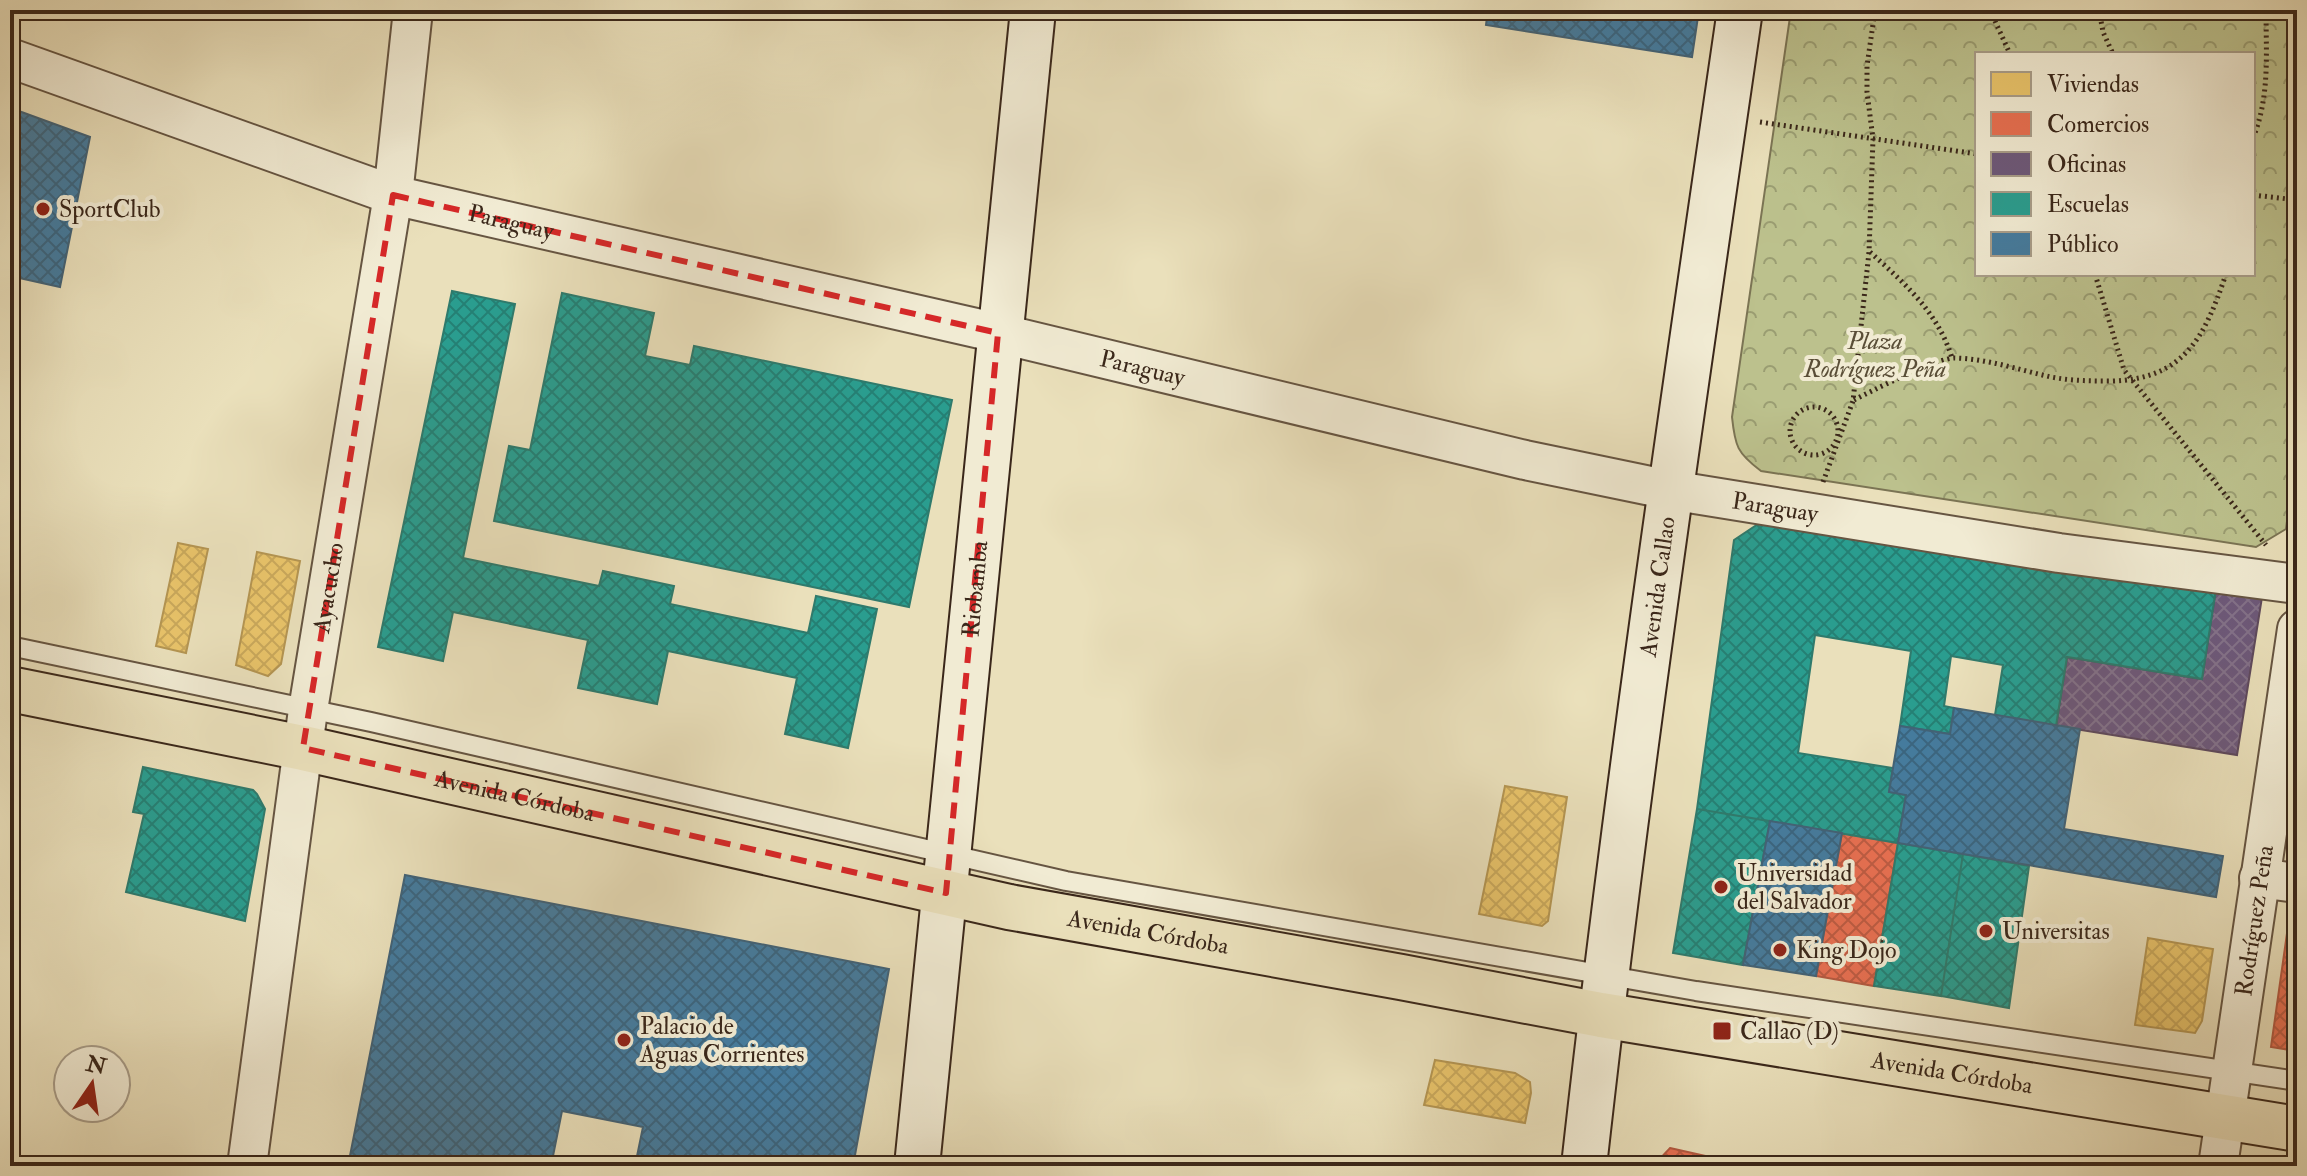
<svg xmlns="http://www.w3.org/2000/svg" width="2307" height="1176" font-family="'IM FELL Double Pica',serif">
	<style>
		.forest { fill: url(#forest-crowns); stroke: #7b7454; stroke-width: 2; fill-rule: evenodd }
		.homes { fill: url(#homes-cross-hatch); stroke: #b49552; stroke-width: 2 }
		.shops { fill: url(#shops-cross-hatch); stroke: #b35940; stroke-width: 2 }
		.offices { fill: url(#offices-cross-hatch); stroke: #5e4a5d; stroke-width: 2 }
		.schools { fill: url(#schools-cross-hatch); stroke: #2f7a6c; stroke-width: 2 }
		.public { fill: url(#public-cross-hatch); stroke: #426276; stroke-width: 2 }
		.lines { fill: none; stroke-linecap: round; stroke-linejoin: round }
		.lane-casing { stroke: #665542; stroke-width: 22 }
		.street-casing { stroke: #665542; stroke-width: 42 }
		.secondary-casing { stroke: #3a271a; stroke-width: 48 }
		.primary-casing { stroke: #3a271a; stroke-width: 48 }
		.path { stroke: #3a271a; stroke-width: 5; stroke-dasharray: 2 4; stroke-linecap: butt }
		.lane { stroke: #f1ebd3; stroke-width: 18 }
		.street { stroke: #f1ebd3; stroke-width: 38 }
		.secondary { stroke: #f1ebd3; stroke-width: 44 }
		.primary { stroke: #eae0bb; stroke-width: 44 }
		.marked { fill: none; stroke: #d62828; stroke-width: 6; stroke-dasharray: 16 10; stroke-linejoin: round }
		.poi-dot { fill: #8f2418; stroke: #f1ebd3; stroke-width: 3 }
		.labels { text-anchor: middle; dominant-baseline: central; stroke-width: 8; stroke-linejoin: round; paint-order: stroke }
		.poi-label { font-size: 24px; fill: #3a271a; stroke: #f1ebd3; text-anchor: start }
		.street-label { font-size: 24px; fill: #3a271a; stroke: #f1ebd3 }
		.park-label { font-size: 24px; font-style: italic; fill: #5a4e37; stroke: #f1ebd3 }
	</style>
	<defs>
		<pattern id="forest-crowns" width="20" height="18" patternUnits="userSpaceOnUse" patternTransform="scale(2)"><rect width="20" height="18" fill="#bcc18d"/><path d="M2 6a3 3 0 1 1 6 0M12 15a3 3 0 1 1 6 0" fill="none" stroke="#9a9d72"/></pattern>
		<pattern id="homes-cross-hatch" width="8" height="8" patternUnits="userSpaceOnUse" patternTransform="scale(2)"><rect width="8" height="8" fill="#e9c46a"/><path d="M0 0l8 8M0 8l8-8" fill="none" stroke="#c9a85b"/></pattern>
		<pattern id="shops-cross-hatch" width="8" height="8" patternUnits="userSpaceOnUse" patternTransform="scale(2)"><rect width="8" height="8" fill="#e76f51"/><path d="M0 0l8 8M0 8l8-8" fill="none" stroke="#bc5b42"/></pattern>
		<pattern id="offices-cross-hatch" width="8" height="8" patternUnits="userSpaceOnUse" patternTransform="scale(2)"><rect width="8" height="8" fill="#6d597a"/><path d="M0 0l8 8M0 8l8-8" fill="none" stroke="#83728a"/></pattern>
		<pattern id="schools-cross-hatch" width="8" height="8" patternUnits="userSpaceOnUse" patternTransform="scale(2)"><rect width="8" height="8" fill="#2a9d8f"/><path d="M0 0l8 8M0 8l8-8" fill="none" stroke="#258074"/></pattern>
		<pattern id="public-cross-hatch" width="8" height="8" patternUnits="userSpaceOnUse" patternTransform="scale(2)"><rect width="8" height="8" fill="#457b9d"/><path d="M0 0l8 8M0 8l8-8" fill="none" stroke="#3b657f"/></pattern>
	</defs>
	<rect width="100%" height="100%" fill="#eae0bb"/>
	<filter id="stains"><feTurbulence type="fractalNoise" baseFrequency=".0025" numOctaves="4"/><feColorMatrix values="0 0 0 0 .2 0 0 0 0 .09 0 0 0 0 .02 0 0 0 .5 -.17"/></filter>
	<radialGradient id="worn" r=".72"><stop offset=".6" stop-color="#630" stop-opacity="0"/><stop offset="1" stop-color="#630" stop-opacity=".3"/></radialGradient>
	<path class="forest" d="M1791 10H2297V441L2286 529 2256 547 1761 471C1737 453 1735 446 1732 417ZM1977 54H2253V274H1977Z"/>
	<path class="homes" d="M178 543 208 549 186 653 156 646Z
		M257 552 300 561 281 664 268 676 236 665Z
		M1505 786 1567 797 1548 921 1542 926 1479 914Z
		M2148 938 2213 949 2202 1021 2195 1033 2135 1025Z
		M1435 1060 1515 1073 1530 1082 1531 1093 1525 1123 1424 1105Z
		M1719 1159 1762 1166H1718Z"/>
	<path class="shops" d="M1842 833 1898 843 1874 986 1816 976Z
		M2290 912 2297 913V1051L2271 1047Z
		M1670 1148 1719 1159 1718 1166H1653Z"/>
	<path class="offices" d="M2216 589 2262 597 2237 755 2056 726 2067 657 2202 679Z"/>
	<path class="schools" d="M452 291 515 304 463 558 599 586 603 571 674 586 670 604 808 633 816 596 877 609 848 748 785 734 797 678 668 651 657 704 578 688 588 640 453 612 443 661 378 647Z
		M562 293 654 313 645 356 690 365 694 346 952 400 909 607 494 521 509 446 530 450Z
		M1761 522 2216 589 2202 679 2067 657 2056 726 1995 715 2003 665 1951 656 1944 706 1954 708 1950 734 1900 726 1911 651 1815 635 1798 753 1893 768 1889 792 1906 795 1898 843 1697 809 1734 540Z
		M143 767 253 790 257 794 265 809 245 921 126 892 144 814 133 812Z
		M1697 809 1770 821 1743 965 1673 953Z
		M1898 843 1963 854 1941 996 1874 986Z
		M1963 854 2029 866 2009 1008 1941 996Z"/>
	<path class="public" d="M1488 10H1699L1692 57 1486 25Z
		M16 110 90 137 60 287 10 276V142Z
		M1954 708 2080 729 2064 829 2223 856 2216 897 1898 843 1906 795 1889 792 1900 726 1950 734Z
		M1770 821 1842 833 1816 976 1743 965Z
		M405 875 889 969 853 1166H635L643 1127 562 1111 551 1166H348Z"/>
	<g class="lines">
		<g class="lane-casing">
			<path id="lane" d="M10 646 371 722 1066 881 1696 991 2297 1081"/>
		</g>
		<g class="street-casing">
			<g id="street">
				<path id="s1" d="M10 58 393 195 998 333 1525 460 1670 490 2059 553 2297 584"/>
				<path d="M2259 878 2297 883"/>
				<path id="s2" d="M247 1166 308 710 393 195 413 10"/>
				<path id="s3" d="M2218 1166 2297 629"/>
			</g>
		</g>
		<g class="secondary-casing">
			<g id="secondary">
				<path id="s4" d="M917 1166C958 781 992 395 1033 10"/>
				<path id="s5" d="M1584 1166C1627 780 1684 395 1740 10"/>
			</g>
		</g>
		<g class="primary-casing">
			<g id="primary">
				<path id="s6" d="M10 689 303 748 1009 907 1401 977 1601 1015 2297 1129"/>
			</g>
		</g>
		<path class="path" d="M1990 10 2010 54
			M2099 10 2103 32 2113 54
			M1760 122 1977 154
			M2253 138C2270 97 2266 53 2266 10
			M2253 195 2297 200
			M1870 252C1904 283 1938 312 1952 358
			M2095 274 2124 370 2266 545
			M1854 400C1871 391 1940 357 1955 358 1988 359 2020 370 2051 377 2072 381 2091 381 2112 381 2185 379 2205 336 2226 274
			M1790 431a24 24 0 1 1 48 0a24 24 0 1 1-48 0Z
			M1823 482 1853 401 1869 252 1873 139 1867 92V66L1875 10"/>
		<use href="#lane" class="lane"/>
		<use href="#street" class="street"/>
		<use href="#secondary" class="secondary"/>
		<use href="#primary" class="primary"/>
	</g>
	<path class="marked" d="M393 195 998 333 946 893 303 748Z"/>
	<g class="poi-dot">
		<circle cx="43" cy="209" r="8"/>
		<circle cx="1721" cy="887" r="8"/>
		<circle cx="1986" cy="931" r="8"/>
		<circle cx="1780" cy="950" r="8"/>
		<rect x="1712" y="1021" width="20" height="20" rx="4"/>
		<circle cx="624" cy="1040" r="8"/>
	</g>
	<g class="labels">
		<g class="poi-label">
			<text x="59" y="209">SportClub</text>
			<text x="1737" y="873">Universidad<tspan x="1737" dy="28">del Salvador</tspan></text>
			<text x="2002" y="931">Universitas</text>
			<text x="1796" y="950">King Dojo</text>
			<text x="640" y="1026">Palacio de<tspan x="640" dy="28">Aguas Corrientes</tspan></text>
			<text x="1740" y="1031">Callao (D)</text>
		</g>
		<g class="street-label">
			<text stroke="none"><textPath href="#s1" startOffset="528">Paraguay</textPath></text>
			<text stroke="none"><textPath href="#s1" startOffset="1176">Paraguay</textPath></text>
			<text stroke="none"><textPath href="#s1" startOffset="1824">Paraguay</textPath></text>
			<text stroke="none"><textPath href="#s5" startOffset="584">Avenida Callao</textPath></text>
			<text stroke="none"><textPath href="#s2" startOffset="584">Ayacucho</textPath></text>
			<text stroke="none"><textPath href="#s4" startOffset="580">Riobamba</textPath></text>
			<text stroke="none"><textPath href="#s6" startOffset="516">Avenida Córdoba</textPath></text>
			<text stroke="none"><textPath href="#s3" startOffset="248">Rodríguez Peña</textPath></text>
			<text stroke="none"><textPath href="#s6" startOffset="1164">Avenida Córdoba</textPath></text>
			<text stroke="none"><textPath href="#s6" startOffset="1980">Avenida Córdoba</textPath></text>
		</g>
		<g class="park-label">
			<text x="1875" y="341">Plaza<tspan x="1875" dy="28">Rodríguez Peña</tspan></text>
		</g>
	</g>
	<rect width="2307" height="1176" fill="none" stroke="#eae0bb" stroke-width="40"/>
	<rect x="12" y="12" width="2283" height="1152" fill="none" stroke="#3a271a" stroke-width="4"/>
	<rect x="20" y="20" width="2267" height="1136" fill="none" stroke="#3a271a" stroke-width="2"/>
	<rect x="1975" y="52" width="280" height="224" fill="#f1ebd3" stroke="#a89d89" stroke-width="2"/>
	<rect x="1991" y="72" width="40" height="24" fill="#e9c46a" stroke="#a89d89" stroke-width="2"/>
	<text x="2047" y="92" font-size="24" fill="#3a271a">Viviendas</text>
	<rect x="1991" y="112" width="40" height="24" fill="#e76f51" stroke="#a89d89" stroke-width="2"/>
	<text x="2047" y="132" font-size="24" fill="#3a271a">Comercios</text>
	<rect x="1991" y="152" width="40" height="24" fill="#6d597a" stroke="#a89d89" stroke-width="2"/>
	<text x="2047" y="172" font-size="24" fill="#3a271a">Oficinas</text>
	<rect x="1991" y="192" width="40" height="24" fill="#2a9d8f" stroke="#a89d89" stroke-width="2"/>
	<text x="2047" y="212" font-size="24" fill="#3a271a">Escuelas</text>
	<rect x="1991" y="232" width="40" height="24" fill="#457b9d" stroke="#a89d89" stroke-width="2"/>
	<text x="2047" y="252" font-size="24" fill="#3a271a">Público</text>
	<g transform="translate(92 1084) rotate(13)"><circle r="38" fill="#f1ebd3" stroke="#a89d89" stroke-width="2"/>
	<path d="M0-6L14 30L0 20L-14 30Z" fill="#8f2418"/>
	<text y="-12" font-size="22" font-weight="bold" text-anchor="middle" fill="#3a271a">N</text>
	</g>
	<rect width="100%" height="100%" filter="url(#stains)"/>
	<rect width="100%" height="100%" fill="url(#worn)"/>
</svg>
